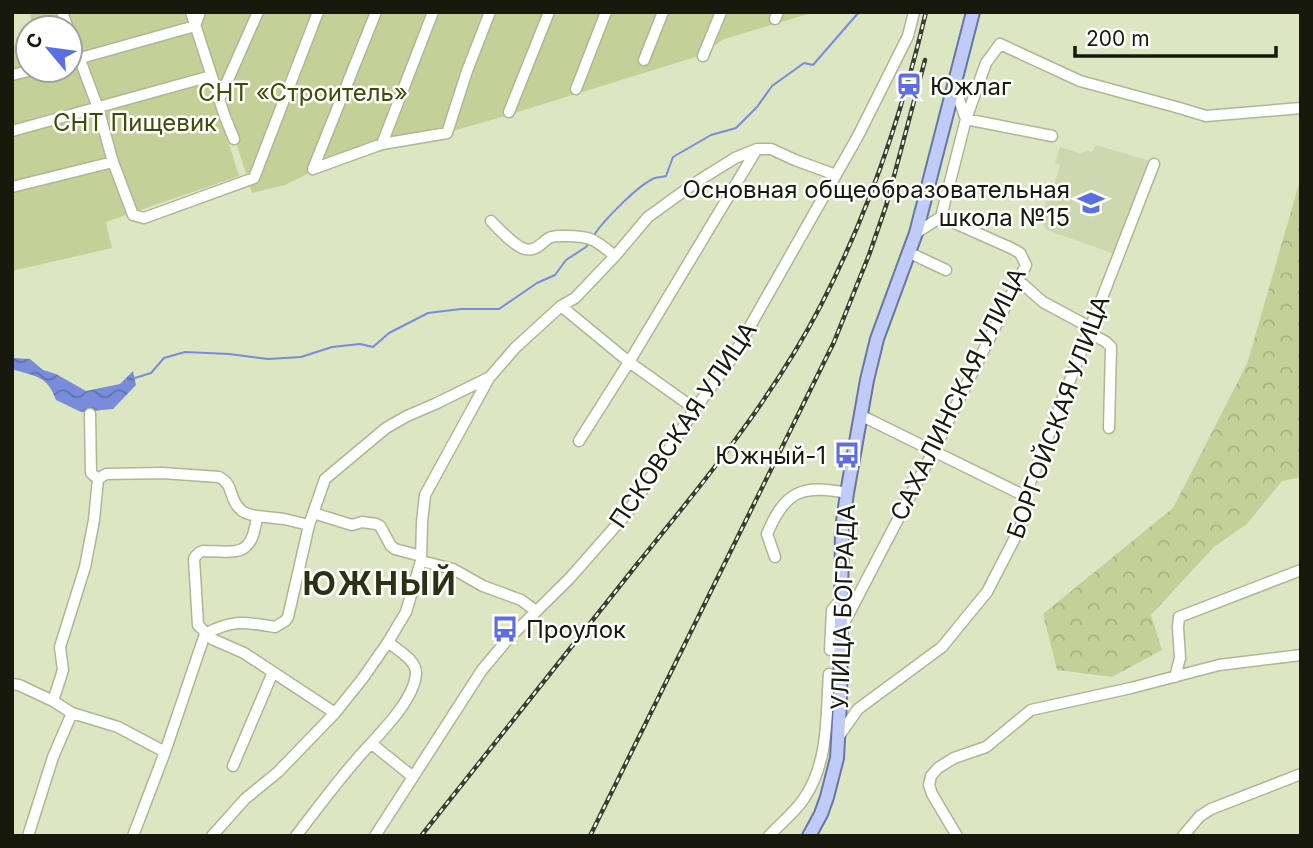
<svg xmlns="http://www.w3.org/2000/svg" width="1313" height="848" font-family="Inter,sans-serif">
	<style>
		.built { fill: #cdd8ae }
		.forest { fill: url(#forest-crowns) }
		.green { fill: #c3d198 }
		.water { fill: url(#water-waves) }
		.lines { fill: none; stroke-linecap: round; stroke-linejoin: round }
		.stream { stroke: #798cda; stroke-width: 2 }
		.minor-casing { stroke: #aeb795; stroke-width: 13 }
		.major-casing { stroke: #6a77a2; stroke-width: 16 }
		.minor { stroke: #fff; stroke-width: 10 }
		.major { stroke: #c1cbf7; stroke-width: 12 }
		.rail-casing { stroke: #393d2c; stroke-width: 4.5 }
		.rail { stroke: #fff; stroke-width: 2; stroke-dasharray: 5; stroke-linecap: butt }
		.labels { text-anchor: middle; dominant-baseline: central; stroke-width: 5; stroke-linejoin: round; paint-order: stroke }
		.poi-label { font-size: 24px; fill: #16190c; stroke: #fff; text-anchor: start }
		.park-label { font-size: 24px; fill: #414c06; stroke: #fff }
		.street-label { font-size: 24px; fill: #16190c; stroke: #fff }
		.district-label { font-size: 32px; font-weight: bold; letter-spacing: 2px; fill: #2b3214; stroke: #fff }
	</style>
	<defs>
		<pattern id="forest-crowns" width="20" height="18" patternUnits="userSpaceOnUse" patternTransform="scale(1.75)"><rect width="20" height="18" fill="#c3d198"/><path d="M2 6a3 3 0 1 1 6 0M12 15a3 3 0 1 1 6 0" fill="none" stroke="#a7b382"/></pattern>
		<pattern id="water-waves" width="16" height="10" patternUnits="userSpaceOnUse" patternTransform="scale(1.75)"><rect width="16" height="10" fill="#798cda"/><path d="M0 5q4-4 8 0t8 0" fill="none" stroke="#6272af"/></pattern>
	</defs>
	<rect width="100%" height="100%" fill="#dce6c2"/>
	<path class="built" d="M1096 145 1153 162 1117 255 1047 230 1040 220 1043 214 1048 193 1045 192 1047 185 1054 186 1060 165 1055 163 1060 147 1082 154 1086 150 1092 152Z"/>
	<path class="forest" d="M1301 177V477L1282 481 1247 524 1214 547 1151 615 1162 650 1112 677 1057 670 1043 614 1173 508 1247 364Z"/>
	<path class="green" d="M30 12H188L239 176 106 222 112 248 12 271V47L28 42V70H70V28H32Z
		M195 12H815L724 39 702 55 505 116 313 171 285 185 252 193Z"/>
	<path class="water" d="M12 358 30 359 43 370 56 374 86 391 120 384 133 371 136 385 113 409 81 412 56 400C47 375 36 377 12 369Z"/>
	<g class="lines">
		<path class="stream" d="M594 235C604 220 639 184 655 178 659 177 663 177 666 176L673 157 711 135 736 128 757 107 772 86 804 63 813 65 859 12
			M135 378 151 373 164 358 185 352 229 354 268 359 301 357 332 347 360 344 373 347 389 333 428 313 461 309H499L537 283 555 275 566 260 586 247 589 242"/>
		<g class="minor-casing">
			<path id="minor" d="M62 12 68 28
				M191 12 225 117 234 139
				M775 19 778 12
				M70 33 98 108 113 162 133 215 144 218 254 178 318 12
				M703 56 721 12
				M644 60 663 12
				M70 61 195 26 200 12
				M12 75 33 70
				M954 86 966 119 986 63 1000 44 1080 81 1176 107 1206 116 1301 108
				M576 89 606 12
				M219 100 258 12
				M509 112 549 12
				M12 131 211 76
				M382 144 433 12
				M313 169 382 144 447 133 467 71 490 12
				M313 169 376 12
				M12 187 113 162
				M491 221C499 229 514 246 525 249 536 252 542 242 549 238 554 235 560 236 566 236 592 236 595 240 615 256
				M916 233 941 217
				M910 253 946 270
				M1017 279 1043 302 1082 323 1088 332 1106 342 1111 347 1109 428
				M561 306 629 362 695 409
				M90 414 91 473 98 479 94 520 85 567 60 647 63 670 53 701 72 713 118 727 165 752
				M860 415 1025 496
				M579 441 629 362 757 149
				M98 479 106 474 162 473 219 477C235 485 228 499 241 510 245 514 252 515 257 516 252 557 239 552 203 551 198 552 196 555 194 559L198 625 212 639 244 653 335 713
				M313 513 352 525 362 522 376 524 380 526 391 546 395 549 421 556
				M257 516 284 519 309 525
				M775 557 767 534C785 491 802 484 847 493
				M421 561 453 569 483 586 521 600 536 611
				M842 627 934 450 1026 265 1020 253 1011 248 941 217 966 119 1052 136
				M830 650 832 610 841 599
				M1175 677 1180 658 1178 627 1179 617 1301 570
				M12 684 19 685 53 701
				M839 736 858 709 942 647 987 592 1021 526 1025 496 1154 164
				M372 744 413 777
				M233 766 273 672
				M28 836 53 757 72 713
				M133 836 165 752 205 634C234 619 245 622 275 627L285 621 288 617 309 525 325 479 386 428 407 416 435 404 488 378
				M212 836 245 799 278 772 335 713 363 678 388 642 406 612 421 561 422 522 425 495 489 378 515 348 561 306 575 298 615 256 648 217 695 183 735 158 757 149H771L795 160 836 175
				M296 836C316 810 336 783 357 759 375 738 414 702 416 674 417 660 397 650 388 642
				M375 836 482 670 508 639 569 579 628 512 695 409 732 358 858 136 908 36 914 12
				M769 836C780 824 793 814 803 800 829 763 826 717 829 674
				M957 836 932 794 929 785 931 776 938 768 954 758 986 747 1031 710 1131 688 1219 665 1301 655
				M1183 836 1200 816 1211 809 1301 774"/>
		</g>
		<g class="major-casing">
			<path id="major" d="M809 836 821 814 827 797 837 758 840 702 842 529 847 493 867 380 877 339 916 233 973 12"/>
		</g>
		<use href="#minor" class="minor"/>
		<use href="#major" class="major"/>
		<g class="rail-casing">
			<path id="rail" d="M421 836C493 745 566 654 638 563 704 482 773 398 821 305 869 212 902 114 926 12
				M590 836 834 342 869 255 886 206 925 60"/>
		</g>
		<use href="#rail" class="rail"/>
	</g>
	<defs>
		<g id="station-bare" transform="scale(2.1)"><path d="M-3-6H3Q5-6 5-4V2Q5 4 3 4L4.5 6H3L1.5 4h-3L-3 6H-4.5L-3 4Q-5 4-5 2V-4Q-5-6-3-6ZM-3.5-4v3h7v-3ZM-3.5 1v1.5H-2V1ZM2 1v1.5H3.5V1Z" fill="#5b6ee5" stroke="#fff" stroke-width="2.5" paint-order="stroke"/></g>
		<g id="school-bare" transform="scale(2.1)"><path d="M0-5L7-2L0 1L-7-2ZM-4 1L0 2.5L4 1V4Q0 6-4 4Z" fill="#5b6ee5" stroke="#fff" stroke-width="2.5" paint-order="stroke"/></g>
		<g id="bus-bare" transform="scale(2.1)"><path d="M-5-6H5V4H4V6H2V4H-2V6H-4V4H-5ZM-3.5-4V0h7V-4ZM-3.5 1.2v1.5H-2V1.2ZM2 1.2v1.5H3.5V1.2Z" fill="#5b6ee5" stroke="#fff" stroke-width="2.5" paint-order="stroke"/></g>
	</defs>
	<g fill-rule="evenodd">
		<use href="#station-bare" x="909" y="86"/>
		<use href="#school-bare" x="1091" y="203"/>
		<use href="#bus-bare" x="847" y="455"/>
		<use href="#bus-bare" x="505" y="629"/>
	</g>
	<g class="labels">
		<g class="poi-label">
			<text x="930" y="86">Южлаг</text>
			<text x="1070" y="189" text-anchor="end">Основная общеобразовательная<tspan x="1070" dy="28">школа №15</tspan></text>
			<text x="826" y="455" text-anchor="end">Южный-1</text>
			<text x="526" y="629">Проулок</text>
		</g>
		<g class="park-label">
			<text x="303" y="92">СНТ «Строитель»</text>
			<text x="135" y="122">СНТ Пищевик</text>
		</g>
		<g class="street-label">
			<text transform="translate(958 394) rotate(-64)">САХАЛИНСКАЯ УЛИЦА</text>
			<text transform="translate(1058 417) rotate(-70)">БОРГОЙСКАЯ УЛИЦА</text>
			<text transform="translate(683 425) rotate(-56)">ПСКОВСКАЯ УЛИЦА</text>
			<text transform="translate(843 607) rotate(-88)">УЛИЦА БОГРАДА</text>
		</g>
		<g class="district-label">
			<text x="380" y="583">ЮЖНЫЙ</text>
		</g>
	</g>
	<rect width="1313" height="848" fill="none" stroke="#16190c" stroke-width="28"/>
	<g transform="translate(49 49) rotate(299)"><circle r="33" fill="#ffffff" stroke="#a2a39e" stroke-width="2"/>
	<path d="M0-5L12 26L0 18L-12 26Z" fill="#5b6ee5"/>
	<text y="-10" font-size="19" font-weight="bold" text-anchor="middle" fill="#16190c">С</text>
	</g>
	<path d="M1075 46v10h201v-10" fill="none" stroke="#16190c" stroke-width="3.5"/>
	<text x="1086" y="46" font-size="21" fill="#16190c" stroke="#ffffff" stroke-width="5" paint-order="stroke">200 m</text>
</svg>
